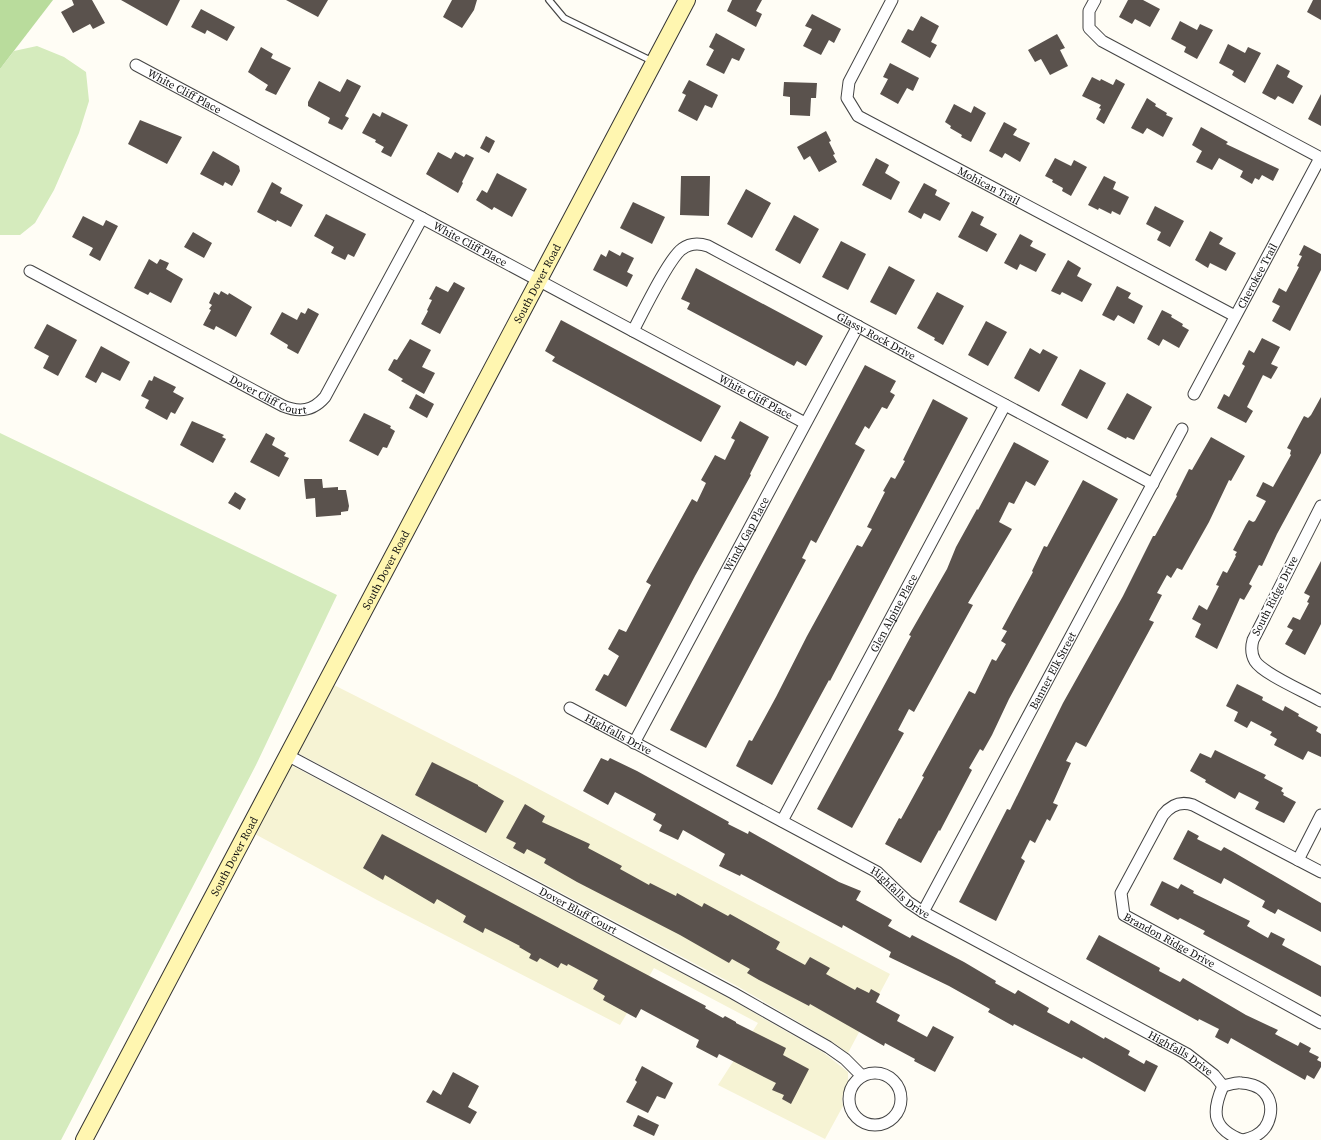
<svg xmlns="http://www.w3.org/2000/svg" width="1321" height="1140" font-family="'Source Serif 4',serif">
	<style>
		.farmland { fill: #f6f3d4 }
		.green { fill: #d5ebbd }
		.forest { fill: #b9dc9c }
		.building { fill: #5a524d }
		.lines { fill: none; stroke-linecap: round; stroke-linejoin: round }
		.lane-casing { stroke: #444; stroke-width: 8 }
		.street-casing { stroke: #444; stroke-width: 13 }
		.secondary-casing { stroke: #333; stroke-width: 18 }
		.lane { stroke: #fff; stroke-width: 5.5 }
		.street { stroke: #fff; stroke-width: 11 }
		.secondary { stroke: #fff6b0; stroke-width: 16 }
		.labels { text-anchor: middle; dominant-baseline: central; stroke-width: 4; stroke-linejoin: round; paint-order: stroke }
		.street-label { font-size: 11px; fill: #111; stroke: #fff }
	</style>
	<rect width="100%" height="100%" fill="#fffdf5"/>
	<path class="farmland" d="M332 684 514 776 890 974 848 1053 831 1041 737 986 296 752Z
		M289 764 730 999 824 1053 848 1072V1082L842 1098 843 1106 825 1139 718 1085 758 1023 654 968 620 1025 377 900 253 833Z"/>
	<path class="green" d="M37 46 64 57 86 72 89 101 79 133 54 190 35 223 20 235H0V69L14 51Z
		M0 433 337 595 256 765 61 1140H0Z"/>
	<path class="forest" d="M0 0H53L0 69Z"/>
	<path class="building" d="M72 0H92L105 23 93 29 90 24 73 33 61 12 74 5Z
		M121 0H180L167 26Z
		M286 0H328L318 17Z
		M452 0H477L474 10 462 28 443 17Z
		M732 0H762L756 11 762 14 756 27 727 11Z
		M1128 0H1143L1160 9 1150 27 1135 19 1132 24 1119 17Z
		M1313 0H1321V20L1307 12Z
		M201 9 235 27 227 41 207 30 205 34 191 27Z
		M812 14 841 29 834 43 829 40 821 55 803 46 812 29 805 26Z
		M921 16 939 26 931 42 937 45 930 58 901 42 908 29 913 31Z
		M1180 21 1197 30 1200 24 1213 30 1197 59 1184 52 1186 47 1171 39Z
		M716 33 745 49 739 61 732 58 724 74 706 65 714 50 709 47Z
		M1057 34 1065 48 1060 50 1068 66 1050 75 1041 59 1035 62 1028 50Z
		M1228 44 1245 53 1248 47 1261 53 1245 83 1232 75 1234 71 1219 63Z
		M261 47 273 54 271 58 291 68 276 95 265 90 268 85 248 72Z
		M890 63 919 78 913 91 907 88 898 104 880 94 888 79 883 77Z
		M1277 64 1290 71 1287 77 1303 86 1293 104 1278 96 1275 100 1262 93Z
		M1092 77 1100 81 1101 79 1113 85 1116 79 1125 84 1104 124 1096 119 1101 109 1099 108 1101 105 1082 96Z
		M347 79 361 86 345 116 349 118 342 130 328 123 330 118 308 106V102L319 81 340 92Z
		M689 80 718 95 712 108 705 105 697 121 678 111 686 95 682 93Z
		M784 82 817 83 816 98H811L810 116 790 115V97L783 96Z
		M1321 94V126L1308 119Z
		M1147 98 1156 104 1155 106 1167 113 1166 115 1173 118 1163 137 1147 128 1143 134 1131 128Z
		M954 104 971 113 974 106 986 113 971 142 961 137 962 135 950 128 951 126 945 122Z
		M382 112 408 125 391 157 381 152 384 147 375 142 376 140 362 133 373 113 380 117Z
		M140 120 182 137 167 164 128 144Z
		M1004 122 1017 129 1013 135 1030 143 1020 162 1005 153 1002 158 989 151Z
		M1201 127 1228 142 1226 144 1279 169 1273 181 1262 175 1259 180 1255 178 1252 184 1240 177 1243 171 1219 158 1212 170 1196 162 1202 151 1192 145Z
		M826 131 831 141 829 142 835 154 833 155 837 162 819 172 810 156 804 160 797 147Z
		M486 136 495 141 489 153 480 148Z
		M213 151 239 166 240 171 232 186 225 182 223 186 200 174Z
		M438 152 451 159 455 152 464 157 466 154 474 158 462 182 463 183 458 193 426 174Z
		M876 158 889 165 885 173 900 182 891 200 862 185Z
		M1055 158 1071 166 1074 160 1087 167 1071 196 1062 191 1063 188 1052 182 1053 180 1045 176Z
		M497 173 527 189 512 217 494 207 492 210 476 200 482 190 487 193Z
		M681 176H710L709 216 680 215Z
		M1104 176 1116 182 1113 189 1129 197 1120 215 1112 211 1111 214 1099 208 1098 210 1088 205Z
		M272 182 282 188 280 193 303 205 291 227 277 220 276 222 257 212Z
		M924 183 937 190 935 195 950 203 940 221 924 213 921 219 908 212Z
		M746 189 771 203 752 238 727 224Z
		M633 202 665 217 652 244 620 228Z
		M1155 206 1184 221 1170 247 1157 240 1161 232 1146 224Z
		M972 211 984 217 980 225 997 234 987 252 958 237Z
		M326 214 366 234 354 257 348 254 345 260 331 253 334 247 314 236Z
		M794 215 819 229 800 264 775 250Z
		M83 216 103 226 106 220 118 226 100 261 89 255 93 248 72 237Z
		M1210 231 1223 238 1219 244 1236 253 1226 271 1210 263 1208 268 1195 260Z
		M193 232 212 243 204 258 184 247Z
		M1020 234 1033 241 1030 246 1046 254 1036 272 1020 264 1017 270 1004 263Z
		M841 241 866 254 848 290 822 277Z
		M1304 245 1321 254V270L1290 331 1272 321 1280 306 1272 302 1279 288 1286 292 1299 267 1297 266 1302 256 1299 255Z
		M609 250 620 256 622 252 634 258 627 272 633 275 627 287 593 270 601 254 606 257Z
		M149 259 157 264 160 259 169 263 166 269 183 279 171 303 150 292 148 295 134 288Z
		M1068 260 1081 268 1077 276 1092 284 1082 302 1062 292 1060 295 1051 291Z
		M889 266 915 280 896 315 870 302Z
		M696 268 823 336 806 366 797 361 794 366 687 309 690 303 681 299Z
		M454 282 465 288 440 334 421 324 428 311 427 310 432 300 429 299 436 286 448 292Z
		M1117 286 1131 293 1128 298 1143 306 1134 324 1118 315 1114 321 1102 315Z
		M221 291 228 295 229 293 252 307 236 337 216 326 214 330 203 325 211 310 209 309 212 305 209 303 214 292 219 295Z
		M937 292 964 306 943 345 934 340 935 338 917 328Z
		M308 308 319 314 298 354 287 348 288 345 270 334 282 312 297 320 301 312 305 314Z
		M1162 310 1172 315 1171 317 1183 324 1182 326 1189 330 1179 348 1163 339 1159 346 1147 339Z
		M561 320 721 406 701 442 552 361 555 357 545 351Z
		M986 321 1007 332 988 366 968 355Z
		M47 324 77 340 58 376 43 368 49 356 34 348Z
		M1262 338 1280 347 1271 364 1278 367 1271 379 1263 375 1247 407 1253 411 1246 423 1217 408 1224 394 1229 397 1245 366 1242 364 1249 350 1254 353Z
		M410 339 431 350 422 367 435 373 424 394 401 381 403 379 388 370 394 359 397 360Z
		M101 346 130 362 120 381 102 372 96 383 85 377Z
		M1030 348 1040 354 1043 349 1058 357 1039 392 1014 378Z
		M865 365 896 381 890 392 895 395 887 409 882 407 869 429 865 426 855 444 865 450 816 543 811 540 802 558 806 560 798 575 706 748 670 730Z
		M1080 369 1106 383 1087 419 1061 405Z
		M154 376 176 387 173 392 184 398 175 414 171 412 167 420 145 408 149 400 141 396 149 380 152 381Z
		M1127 393 1152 407 1134 440 1127 437 1126 439 1107 429Z
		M416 394 434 404 427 418 409 408Z
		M1321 397V453L1277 534 1262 566 1259 565 1249 584 1252 586 1244 600 1240 598 1217 649 1195 637 1201 624 1192 619 1199 605 1207 610 1219 586 1216 585 1223 571 1227 573 1236 556 1235 555 1237 552 1233 550 1246 525 1249 520 1253 522 1255 521 1266 501 1256 496 1263 482 1273 487 1291 455 1290 454 1291 450 1287 448 1297 429 1304 416 1308 418 1311 415Z
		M933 399 968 418 830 681 829 680 772 785 736 766 749 740 752 741 776 697 807 636 857 545 862 547 872 529 867 527 885 492 883 491 891 477 895 479 905 461 903 460Z
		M364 413 391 426 390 428 395 431 387 448 383 447 378 456 349 441Z
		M192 421 224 435 222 437 226 439 213 463 180 445Z
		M740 421 769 437 750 474 751 475 695 576 626 707 595 690 604 674 608 676 619 656 608 649 619 629 626 632 651 585 646 582 692 499 697 502 706 483 701 480 715 455 725 460 735 440 731 438Z
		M266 433 275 438 272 445 286 453 284 456 289 458 279 477 250 462Z
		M1211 437 1245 456 1231 481 1229 480 1209 522 1182 570 1177 568 1171 578 1167 575 1157 593 1162 595 1149 620 1154 622 1086 747 1076 742 1066 761 1071 763 1053 803 1058 805 1050 821 1047 819 1035 843 1030 840 1021 858 1025 861 996 921 959 902 1007 809 1010 810 1063 703 1123 596 1153 536H1155L1177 496 1176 495 1189 469 1192 470Z
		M1014 442 1049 461 1035 486 1026 481 1014 504 1009 502 999 522 1012 529 968 603 973 605 914 712 909 709 898 730 904 733 852 828 817 809 911 636 909 635 947 569 956 547 977 509 978 510Z
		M304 479H322L323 488 338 487V490H346L349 506 348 511 341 512V515L316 517 315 498 306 499Z
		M1083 480 1118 499 1009 699 992 735 983 751 980 749 969 768 972 770 940 831 939 830 921 863 885 844 899 818 901 819 924 777 922 776 969 691 975 694 992 659 996 661 1006 644 1001 641 1007 631 1002 629 1033 572 1032 571 1044 546 1047 547Z
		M235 492 246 499 240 510 228 503Z
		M1321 561V624L1305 655 1285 644 1293 630 1287 627 1293 617 1300 620 1309 603 1307 602 1310 596 1304 593Z
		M1237 684 1263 697 1262 700 1283 711 1285 706 1299 714 1298 716 1318 727 1316 731 1321 734V757L1308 751 1303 760 1274 745 1277 739 1270 735 1272 732 1251 721 1247 728 1234 721 1238 712 1226 706Z
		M1215 750 1266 775 1264 778 1283 788 1281 791 1284 793 1283 795 1296 802 1284 823 1255 809 1259 802 1239 792 1235 799 1205 782 1206 780 1190 771 1200 753 1211 758Z
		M601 758 608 761 610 758 637 771 729 822 728 824 748 834 749 831 839 882 861 891 856 900 892 920 888 926 910 938 912 935 964 962 996 981 995 983 1015 994 1018 990 1049 1008 1047 1012 1069 1024 1071 1020 1104 1039 1105 1037 1130 1051 1128 1055 1144 1064 1146 1060 1158 1066 1145 1092 1083 1057 1082 1059 1014 1024 1013 1026 988 1012 990 1009 949 986 889 957 891 952 843 925 842 928 741 874 740 876 719 866 725 854 683 830 678 840 659 831 662 825 653 820 656 814 615 792 608 805 583 791Z
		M432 762 478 785V786L504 801 486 833 415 795Z
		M525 804 545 816 542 822 590 844 588 848 622 866 620 869 649 885 650 883 676 896 677 893 702 907 704 903 728 916 730 914 780 942 776 949 805 965 810 957 830 968 826 974 855 990 857 987 869 993 871 989 880 994 876 1002 900 1015 897 1021 927 1037 933 1026 954 1037 935 1072 914 1061 915 1059 885 1043 884 1046 810 1004 809 1006 759 980 747 973 750 969 732 959 729 963 680 935 577 882 544 863 546 859 527 849 524 854 513 848 516 843 506 838Z
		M1188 830 1199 836 1197 839 1221 851 1224 847 1235 853 1321 903V932L1278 909 1275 914 1262 907 1265 901 1224 878 1221 884 1173 859Z
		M382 834 706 1006 705 1008 723 1018 725 1016 736 1022V1023L786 1048 783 1055 809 1069 791 1104 782 1099 784 1095 772 1090 776 1083 719 1054 717 1058 696 1047 699 1040 641 1009 636 1018 603 1000 605 996 593 989 598 980 568 964 567 966 561 963 558 968 540 958 537 962 529 958 531 954 519 947 520 946 485 928 483 933 463 922 466 916 437 899 434 904 385 875 383 880 363 868Z
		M1162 881 1178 889 1181 884 1194 891 1193 893 1250 921 1247 926 1268 938 1271 932 1285 939 1282 945 1321 966V997L1203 934 1205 931 1180 918 1178 920 1150 905Z
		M1099 935 1160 968 1159 971 1180 982 1183 978 1246 1015 1278 1030 1275 1034 1298 1046 1300 1042 1311 1048 1309 1052 1319 1057 1317 1060 1321 1062V1067L1314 1079 1307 1075 1305 1080 1231 1038 1228 1044 1215 1037 1219 1029 1199 1019 1198 1021 1086 959Z
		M642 1066 673 1083 665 1099 657 1096 648 1113 626 1102 637 1082 635 1080Z
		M453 1072 479 1086 468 1107 477 1112 470 1124 426 1102 433 1090 441 1095Z
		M638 1115 659 1125 654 1136 633 1126Z"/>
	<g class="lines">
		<g class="lane-casing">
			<path id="lane" d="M549 0 564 18 654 62"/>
		</g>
		<g class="street-casing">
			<g id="street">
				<path id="s1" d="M892 0 849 82 847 98 858 116 1235 316"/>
				<path d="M1095 0 1089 11V28L1102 41 1321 158"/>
				<path id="s2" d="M136 65 805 423"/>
				<path id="s3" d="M30 271 283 406C300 413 313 411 325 397L422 218"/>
				<path id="s4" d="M633 331C642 314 669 258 682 249 690 243 699 243 708 246L1153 484"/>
				<path id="s5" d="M1194 394 1320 158"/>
				<path d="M1321 506 1253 640C1251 647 1251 654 1255 661 1263 674 1306 692 1321 701"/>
				<path id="s6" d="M570 708 877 872 908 902 923 912 1187 1054 1214 1075 1223 1086"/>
				<path id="s7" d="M634 743 858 326"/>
				<path id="s8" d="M287 755 733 993 828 1047 845 1059 862 1076"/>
				<path id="s9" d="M782 821 1005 405"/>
				<path d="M1298 860 1321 815"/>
				<path id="s10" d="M1321 872 1193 805C1181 801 1171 805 1163 815L1121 893 1124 915 1321 1023"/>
				<path id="s11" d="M923 912 1182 429"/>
				<circle cx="875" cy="1099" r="26"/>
				<path d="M1223 1086C1229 1085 1236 1082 1241 1083 1248 1083 1259 1086 1264 1092 1276 1105 1271 1128 1255 1136 1251 1138 1247 1139 1243 1140"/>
				<path d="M1223 1086C1211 1113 1213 1129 1242 1140"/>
			</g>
		</g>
		<g class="secondary-casing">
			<g id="secondary">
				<path id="s12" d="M84 1140 687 0"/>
			</g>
		</g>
		<use href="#lane" class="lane"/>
		<use href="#street" class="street"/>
		<use href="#secondary" class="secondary"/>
	</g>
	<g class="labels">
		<g class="street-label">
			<text stroke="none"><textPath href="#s2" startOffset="55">White Cliff Place</textPath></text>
			<text stroke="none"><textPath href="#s1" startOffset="278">Mohican Trail</textPath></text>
			<text stroke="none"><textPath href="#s2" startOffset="379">White Cliff Place</textPath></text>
			<text stroke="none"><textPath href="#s5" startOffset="134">Cherokee Trail</textPath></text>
			<text stroke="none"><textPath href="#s12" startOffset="969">South Dover Road</textPath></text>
			<text stroke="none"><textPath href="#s4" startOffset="314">Glassy Rock Drive</textPath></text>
			<text stroke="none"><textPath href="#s3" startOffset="269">Dover Cliff Court</textPath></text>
			<text stroke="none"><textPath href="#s2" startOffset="703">White Cliff Place</textPath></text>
			<text stroke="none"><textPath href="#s7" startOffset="237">Windy Gap Place</textPath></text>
			<text stroke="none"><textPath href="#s12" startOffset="645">South Dover Road</textPath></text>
			<text transform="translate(1275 596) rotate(-63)">South Ridge Drive</text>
			<text stroke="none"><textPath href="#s9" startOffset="236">Glen Alpine Place</textPath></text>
			<text stroke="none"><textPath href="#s11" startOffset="274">Banner Elk Street</textPath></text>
			<text stroke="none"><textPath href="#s6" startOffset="55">Highfalls Drive</textPath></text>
			<text stroke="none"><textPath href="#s12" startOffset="321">South Dover Road</textPath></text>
			<text stroke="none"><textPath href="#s6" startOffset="379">Highfalls Drive</textPath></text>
			<text stroke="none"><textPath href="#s8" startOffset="330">Dover Bluff Court</textPath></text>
			<text stroke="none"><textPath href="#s10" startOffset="341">Brandon Ridge Drive</textPath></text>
			<text stroke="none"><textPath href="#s6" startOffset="703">Highfalls Drive</textPath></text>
		</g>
	</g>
</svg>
